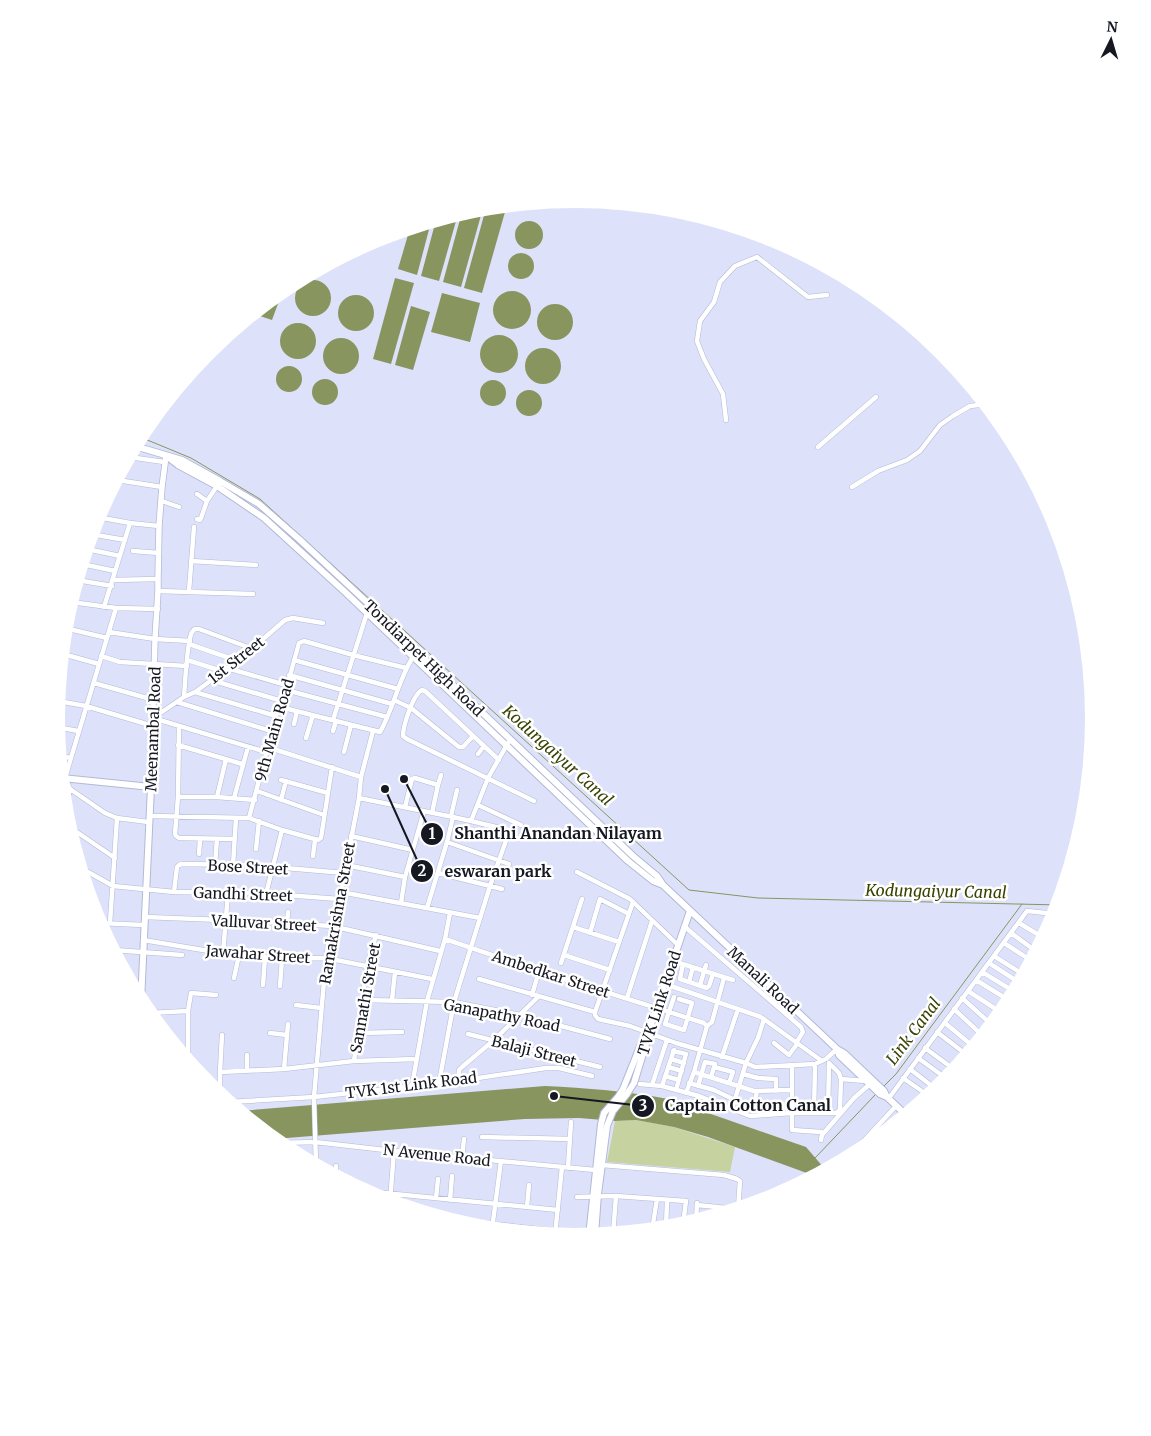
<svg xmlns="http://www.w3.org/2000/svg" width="1151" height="1436" font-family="Merriweather,serif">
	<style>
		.green { fill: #c6d3a0 }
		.water { fill: #88955f }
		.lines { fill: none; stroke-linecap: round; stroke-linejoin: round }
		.stream { stroke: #88955f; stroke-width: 1 }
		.minor-casing { stroke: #b3b9d6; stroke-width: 5.5 }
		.tertiary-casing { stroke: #b3b9d6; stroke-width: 7 }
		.secondary-casing { stroke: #b3b9d6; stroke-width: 8 }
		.minor { stroke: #fff; stroke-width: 4.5 }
		.tertiary { stroke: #fff; stroke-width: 5.5 }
		.secondary { stroke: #fff; stroke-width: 6 }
		.labels { text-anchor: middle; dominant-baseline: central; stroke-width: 5; stroke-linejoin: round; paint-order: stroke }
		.street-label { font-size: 15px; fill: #151721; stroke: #fff }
		.water-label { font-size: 16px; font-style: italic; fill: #384300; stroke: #fff }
		.leader { fill: none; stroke: #151721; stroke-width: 2 }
		.callout-dot { fill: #151721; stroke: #fff; stroke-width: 2 }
		.mark-label { font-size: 15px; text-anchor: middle; font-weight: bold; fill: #fff }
		.callout-label { font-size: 16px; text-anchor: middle; font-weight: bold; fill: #151721; stroke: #fff; stroke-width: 5; stroke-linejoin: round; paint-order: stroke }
	</style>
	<rect width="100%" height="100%" fill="#dde2fa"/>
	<path class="green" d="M636 1120 674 1127 735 1147 730 1172 607 1162 615 1121Z"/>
	<path class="water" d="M488 207 505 212 482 293 464 288 486 208Z
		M483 208 461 287 443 282 462 212 474 209Z
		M458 214 439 281 421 276 436 220Z
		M515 235a14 14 0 1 1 28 0a14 14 0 1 1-28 0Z
		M431 222 417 275 398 269 410 228Z
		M508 266a13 13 0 1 1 26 0a13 13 0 1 1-26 0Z
		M395 278 414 283 391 364 373 359Z
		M295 298a18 18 0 1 1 36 0a18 18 0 1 1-36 0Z
		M283 290 272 320 254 314Z
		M493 310a19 19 0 1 1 38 0a19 19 0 1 1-38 0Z
		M442 293 480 303 470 342 431 332Z
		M338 313a18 18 0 1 1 36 0a18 18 0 1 1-36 0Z
		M537 322a18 18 0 1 1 36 0a18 18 0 1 1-36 0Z
		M411 306 430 312 413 370 395 365Z
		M280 341a18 18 0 1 1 36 0a18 18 0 1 1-36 0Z
		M480 354a19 19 0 1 1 38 0a19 19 0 1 1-38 0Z
		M323 356a18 18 0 1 1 36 0a18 18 0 1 1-36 0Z
		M525 366a18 18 0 1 1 36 0a18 18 0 1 1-36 0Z
		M276 379a13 13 0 1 1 26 0a13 13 0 1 1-26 0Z
		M312 392a13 13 0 1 1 26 0a13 13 0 1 1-26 0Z
		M480 393a13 13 0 1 1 26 0a13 13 0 1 1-26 0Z
		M516 403a13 13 0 1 1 26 0a13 13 0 1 1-26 0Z
		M545 1086C586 1088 628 1091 668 1099L806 1147 824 1168 827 1169 815 1176 708 1137 674 1127 636 1120 615 1121 579 1118 525 1119 274 1139 240 1111Z"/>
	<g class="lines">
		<path class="stream" d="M140 437 191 458 260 499 689 890 758 898 1059 905
			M884 1086 896 1074 1022 904
			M815 1158 876 1094"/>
		<g class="minor-casing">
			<path id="minor" d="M726 420 723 394 704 359 697 341 700 321 714 302 720 282 735 266 757 257 808 297 827 295
				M818 447 876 397
				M129 457 164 462
				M117 480 162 487
				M852 487 878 471 907 460 920 451 940 425 953 416 970 406 987 404
				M197 494 207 501
				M162 501 179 507
				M97 517 130 523 159 526
				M197 519 200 520 201 518 207 501 217 486
				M91 534 125 540
				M87 549 120 556
				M133 551 159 553
				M191 561 256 565
				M82 564 115 571
				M77 580 112 586
				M113 580 158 579
				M158 591 253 594
				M189 591 194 527
				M71 602 116 608 158 609
				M104 607 130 523
				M116 608 65 778 70 789 105 813 117 818 148 822
				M65 628 107 638
				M109 632 155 639 190 641
				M189 644 238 661
				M63 654 99 664
				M101 656 120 662 187 666
				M187 660 222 671
				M294 660 398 689
				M227 668 286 685
				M289 675 392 704
				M211 680 282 701
				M94 683 154 700
				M59 689 62 677
				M286 690 387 717
				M195 692 276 716
				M184 697C185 685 187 640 192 632 195 628 195 629 199 629L253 649
				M394 700 411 708 459 747H463L473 736
				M58 701 86 706 153 726
				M177 702 271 731
				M280 707 380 732C394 708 398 680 413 657
				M153 718 184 697 195 692 238 661 285 620 293 618 323 623
				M153 718 266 752
				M333 720 367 613
				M294 724 297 711
				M179 726 178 797 175 834 176 836 179 838 234 839
				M57 727 78 731
				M333 731 336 721
				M306 738 313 715
				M178 745 242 764
				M267 747 361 777
				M344 752 351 725
				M478 754 484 746
				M60 756 71 758
				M499 760 425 691 422 690C413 694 403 726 403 736L407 739 534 801
				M281 780 328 793
				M438 785 441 775
				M257 791 324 815
				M178 797H217L255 800
				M217 797 226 759
				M234 798 248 747
				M359 798 453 817
				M281 800 286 781
				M478 805 521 825
				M405 807 412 779 415 778 438 785 432 813
				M65 809 70 789
				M150 816 249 818 282 830 318 840 321 838 332 767
				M451 816 457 790
				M249 818 276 716 286 690 299 643 304 641 353 655 406 668
				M68 826 115 858
				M351 836 413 850
				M447 842 509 864
				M256 849 259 821
				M199 854 200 839
				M313 856 315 840
				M215 864 217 839
				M233 865 236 818
				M346 865 405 877
				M81 868 113 886 174 892 259 893 339 899
				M577 872 630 899 678 945
				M438 873 502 889
				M174 892 177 867 179 865 182 864 251 865 344 873
				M341 892 480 918
				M266 894 282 830
				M401 903 405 877 424 811
				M427 908 447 842 453 817 471 821 488 778 508 743
				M145 917 248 921 332 926 440 951
				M99 923 144 925
				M110 923 117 818
				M287 923 288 912
				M1019 923 1044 938
				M684 926 801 1027 803 1032 796 1043
				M573 927 619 942
				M590 933 600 899 629 914
				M1011 933 1037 952
				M445 939 539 971 704 1023 707 1026 694 1072 686 1093
				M143 940 221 953 282 959 326 958 432 979
				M1004 943 1032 961
				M114 950 182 955
				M223 953 228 893
				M564 955 610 970
				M994 956 1024 975
				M673 961 733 980
				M561 963 582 899
				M989 963 1020 983
				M683 964 680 979 707 988 709 986 713 974
				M982 972 1015 992
				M234 978 239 955
				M479 979 595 1012
				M976 980 1010 1001
				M689 982 693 967
				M665 984 761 1017 822 1061
				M263 985 265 957
				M700 985 706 965
				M280 986 282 959
				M968 991 1002 1013
				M532 995 539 971
				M674 997 665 1024 684 1030 692 1003 679 999
				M627 998 652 921
				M962 998 992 1025
				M363 1000 454 1002 520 1015 610 1039
				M392 1000 395 972
				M296 1005 321 1008
				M954 1009 983 1036
				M188 1011V1061
				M595 1012V1015L598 1019 630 1026 676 1043 746 1063 755 1067 815 1064 826 1059 837 1049
				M595 1012 633 902
				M149 1013 188 1011 191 993 216 995
				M945 1023 974 1047
				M707 1026 712 1022 724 978
				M937 1032 967 1055
				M270 1033 287 1035
				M358 1033 402 1032
				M468 1034 600 1067
				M774 1043 789 1055 797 1044
				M925 1048 955 1070
				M673 1051 686 1054 676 1090
				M722 1057 738 1009
				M918 1058 947 1079
				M671 1059 684 1063
				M354 1061 367 965 376 935
				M829 1063 839 1073 841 1079
				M792 1065V1130L821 1132
				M668 1067 682 1071
				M714 1067 733 1072 729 1083
				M284 1069 288 1024
				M910 1069 937 1090
				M247 1071V1055
				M220 1072 284 1069 354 1061 417 1059
				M694 1072 754 1091 791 1090
				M743 1074 758 1078 776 1079V1091
				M665 1076 679 1080
				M903 1078 929 1096
				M458 1081 459 1070 462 1067 494 1040 539 996
				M439 1083 454 1002 490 886 508 835 507 831 504 829 471 821
				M689 1083 714 1090 735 1100
				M640 1084 662 1086 699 1096 750 1116 791 1113H836L840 1110 841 1079 866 1081
				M652 1085 667 1040
				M412 1086 427 1001 445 939 450 913
				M662 1086 674 1050
				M698 1086 705 1062 715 1064 711 1077
				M220 1095V1072L222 1035
				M889 1098 1027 911 1056 914
				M229 1102 314 1097 458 1081 546 1068H559L592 1076
				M754 1103 757 1092
				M732 1109 746 1063 758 1038 764 1019
				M814 1113 815 1064
				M828 1113 829 1063
				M482 1137 570 1139
				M821 1140 822 1135 854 1098 870 1084
				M279 1143 315 1142 394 1151 595 1170 602 1165 724 1175 737 1179 740 1181 738 1209
				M462 1158 464 1139
				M848 1158 896 1106
				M316 1165 314 1097 326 958 332 926 341 892 359 798 361 777 373 731
				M568 1168 571 1122
				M335 1175 336 1166
				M364 1191 558 1210
				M577 1197 616 1196 686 1201 683 1225
				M436 1198 438 1179
				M450 1200 452 1176
				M390 1202 394 1151
				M697 1205 736 1209
				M527 1207 529 1185
				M696 1217 707 1218
				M448 1219 556 1231
				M696 1222 697 1203
				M666 1228 667 1200
				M492 1229 501 1161
				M652 1230 657 1199
				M613 1234 616 1196
				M555 1235 562 1167"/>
		</g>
		<g class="tertiary-casing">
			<path id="tertiary" d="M151 787 155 639 158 591V579L159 526 162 487 166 456"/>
		</g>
		<g class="secondary-casing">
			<path id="secondary" d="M135 446 182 460 220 481 259 504 299 539 372 607 418 653 469 700 633 856 657 876 663 885 837 1049 844 1053 884 1091 887 1097 906 1115
				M169 458 178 465 217 486 264 518 345 592 628 861 653 881 663 885
				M62 778 151 787 141 1002
				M837 1049 839 1055 880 1094 887 1097
				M595 1235 598 1194 607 1126 613 1111 627 1094 634 1083 646 1044 648 1033 690 911
				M589 1236 601 1124 604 1113 618 1097 623 1089 641 1044 646 1036"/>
		</g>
		<use href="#minor" class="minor"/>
		<use href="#tertiary" class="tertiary"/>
		<use href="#secondary" class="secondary"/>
	</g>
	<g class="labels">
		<g class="street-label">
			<text transform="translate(424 658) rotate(44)">Tondiarpet High Road</text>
			<text transform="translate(236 660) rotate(-38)">1st Street</text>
			<text transform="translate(153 729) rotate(-88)">Meenambal Road</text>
			<text transform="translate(274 730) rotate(-74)">9th Main Road</text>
			<text transform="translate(248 867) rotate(3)">Bose Street</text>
			<text transform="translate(243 894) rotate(2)">Gandhi Street</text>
			<text transform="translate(337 913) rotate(-80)">Ramakrishna Street</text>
			<text transform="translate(264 923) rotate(3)">Valluvar Street</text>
			<text transform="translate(258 954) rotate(4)">Jawahar Street</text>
			<text transform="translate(551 974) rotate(18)">Ambedkar Street</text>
			<text transform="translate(763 980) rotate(43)">Manali Road</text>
			<text transform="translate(365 998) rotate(-80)">Sannathi Street</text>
			<text transform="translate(659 1003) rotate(-72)">TVK Link Road</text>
			<text transform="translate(502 1015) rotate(11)">Ganapathy Road</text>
			<text transform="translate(534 1051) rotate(14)">Balaji Street</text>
			<text transform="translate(411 1085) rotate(-7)">TVK 1st Link Road</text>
			<text transform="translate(437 1155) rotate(6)">N Avenue Road</text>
		</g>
		<g class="water-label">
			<text transform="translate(558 755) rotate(42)">Kodungaiyur Canal</text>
			<text transform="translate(936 891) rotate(1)">Kodungaiyur Canal</text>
			<text transform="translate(913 1031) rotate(-53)">Link Canal</text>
		</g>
	</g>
	<path d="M0 0H1151V1436H0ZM65 718a510 510 0 1 1 1020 0a510 510 0 1 1-1020 0Z" fill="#fff" fill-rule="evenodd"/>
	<path class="leader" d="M404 779L432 834M385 789L422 871M554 1096L643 1106"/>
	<g class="callout-dot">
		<circle cx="404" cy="779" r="5"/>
		<circle cx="385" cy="789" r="5"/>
		<circle cx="554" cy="1096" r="5"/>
		<circle cx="432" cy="834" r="12"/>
		<circle cx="422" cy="871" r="12"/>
		<circle cx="643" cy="1106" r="12"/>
	</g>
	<g class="mark-label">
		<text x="432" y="839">1</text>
		<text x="422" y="876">2</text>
		<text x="643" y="1111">3</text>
	</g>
	<g class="callout-label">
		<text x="558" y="839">Shanthi Anandan Nilayam</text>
		<text x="498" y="877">eswaran park</text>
		<text x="748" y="1111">Captain Cotton Canal</text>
	</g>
	<g transform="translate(1111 40) rotate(5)" stroke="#ffffff" stroke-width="4" paint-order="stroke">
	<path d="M0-4L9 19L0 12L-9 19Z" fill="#151721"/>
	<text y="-8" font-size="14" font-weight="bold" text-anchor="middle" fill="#151721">N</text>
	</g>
</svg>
